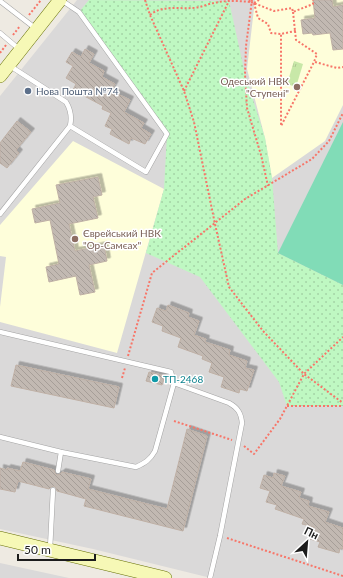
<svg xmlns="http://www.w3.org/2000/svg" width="343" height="578" font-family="Lato,sans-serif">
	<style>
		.residential { fill: #dad9d9 }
		.education { fill: #fefeda }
		.grass { fill: url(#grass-tufts) }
		.park { fill: url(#park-dots) }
		.pitch { fill: #81dcb7 }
		.building { fill: url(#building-back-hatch); stroke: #bfb0a5; filter: url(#shadow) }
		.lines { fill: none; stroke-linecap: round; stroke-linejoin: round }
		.lane-casing { stroke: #a3a3a3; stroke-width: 5.5 }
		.secondary-casing { stroke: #677106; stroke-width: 14 }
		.path { stroke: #f77669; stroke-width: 2; stroke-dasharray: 2 2; stroke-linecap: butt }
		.lane { stroke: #fff; stroke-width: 4.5 }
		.secondary { stroke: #f6f8b6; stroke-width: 13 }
		.education-dot { fill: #8d6e63; stroke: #fff; stroke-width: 1.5 }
		.service-dot { fill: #5c6f8a; stroke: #fff; stroke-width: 1.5 }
		.culture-dot { fill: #0f9aa8; stroke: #fff; stroke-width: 1.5 }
		.labels { text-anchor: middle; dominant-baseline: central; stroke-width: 3; stroke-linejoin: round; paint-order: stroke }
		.education-label { font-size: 10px; fill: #785e54; stroke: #fff; text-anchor: end }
		.service-label { font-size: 10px; fill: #4e5e75; stroke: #fff; text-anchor: start }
		.culture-label { font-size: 10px; fill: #0d838f; stroke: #fff; text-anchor: start }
	</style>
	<defs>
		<pattern id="grass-tufts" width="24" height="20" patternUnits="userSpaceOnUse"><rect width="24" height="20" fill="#c8e8a8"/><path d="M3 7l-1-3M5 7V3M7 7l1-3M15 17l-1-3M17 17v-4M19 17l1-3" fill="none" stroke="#abc690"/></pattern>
		<pattern id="park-dots" width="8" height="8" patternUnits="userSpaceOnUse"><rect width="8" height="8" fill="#bff8c2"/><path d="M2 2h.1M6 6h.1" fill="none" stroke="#a4d4a6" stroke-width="1.8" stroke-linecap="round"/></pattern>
		<pattern id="building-back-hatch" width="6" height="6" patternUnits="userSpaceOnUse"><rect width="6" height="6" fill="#c2b9b2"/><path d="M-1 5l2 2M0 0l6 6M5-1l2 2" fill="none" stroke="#a69e98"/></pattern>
		<filter id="shadow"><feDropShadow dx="3.5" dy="-3.5" stdDeviation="0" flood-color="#0004"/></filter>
	</defs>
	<rect width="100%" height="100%" fill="#eeeae2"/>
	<path class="residential" d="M77 0H343V578H211L93 549 0 529V96Z
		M0 563 69 578H0Z"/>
	<path class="education" d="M255 0H343V105L325 141 272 178 265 138 247 69Z
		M73 141 164 189 117 353 0 322V307L6 257 0 256V225Z"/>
	<path class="grass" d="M294 61 303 64 296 87 287 84Z"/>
	<path class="park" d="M89 0 229 1 245 74 265 138 272 178 278 253 343 285V406H287L279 382 200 277 146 253 164 189 167 134 79 12Z"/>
	<path class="pitch" d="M343 122V285L278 253Z"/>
	<path class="building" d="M313 0H332L333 7 343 5V49L333 50 330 33 313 35 312 33 303 34 301 20 315 18Z
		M85 49 94 54 89 63 104 71 102 77 115 84 111 91 130 100 124 112 144 123 141 128 151 134 145 144 131 138 129 144 110 134 112 129 105 126 111 113 102 109 103 106 73 90 76 84 66 78 73 66 66 62 72 52 81 57Z
		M17 121 31 132 16 150 19 153 7 168 0 163V143Z
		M98 177 102 195 93 197 98 218 69 224 75 251 104 245 107 261 89 265 95 292 80 295 76 276 49 282 46 267 59 264 50 220 35 223 32 209 60 203 56 185Z
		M168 305 189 313 188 317 199 321 194 335 206 339 205 342 230 350 229 355 247 361 245 368 254 370 247 391 240 389 239 393 221 387 224 377 209 372 212 363 202 359 203 356 178 347 181 338 162 331 163 326 152 322 157 308 166 311Z
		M16 365 119 387 114 408 11 386Z
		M149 372 165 376 162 385 146 381Z
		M187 429 207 436 183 531 84 506 86 499 57 491 56 488 54 486 51 487 49 489 18 481 15 492 0 489V468L7 470V468L20 471 23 462 54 470 55 473 57 475 60 474 62 472 91 479 88 489 167 509Z
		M274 473 285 476 281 486 301 492 299 498 309 501 308 506 329 512 325 522 343 528V549L340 548 339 553 318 547 320 542 310 539 314 527 302 524 304 519 275 509 277 505 266 502 270 491 260 488 264 475 273 478Z"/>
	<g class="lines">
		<g class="lane-casing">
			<path id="lane" d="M61 0 79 12 167 134 146 172 70 126
				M0 1 35 28
				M0 33 19 49
				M0 214 70 126C72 117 71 110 66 102L10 66
				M0 332 171 372 174 383 155 451C150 460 145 463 136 467L61 452 0 437
				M174 383 229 403C238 408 241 413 242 423L220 536 210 578
				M58 471 61 452
				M50 549 53 490"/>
		</g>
		<g class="secondary-casing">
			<path id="secondary" d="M0 76 60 0
				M0 538 165 578"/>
		</g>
		<path class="path" d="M145 0 150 15 184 91 194 122 215 224 229 287 263 331 304 374 343 403
			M252 0 246 46 245 74 247 108 261 155 268 186
			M251 2 274 11 292 8 293 12 313 4V0
			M254 3 258 18 268 24 271 33 281 34
			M254 3 259 0
			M293 12 295 31
			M29 15 41 0
			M150 15C162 5 178 9 192 8 200 8 207 4 214 3 226 0 239 1 251 2L248 0
			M295 31 296 40 317 54 314 62 281 126V34Z
			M13 35 20 26
			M0 53 6 45
			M315 62 337 68 343 67
			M184 91 229 1
			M128 356 152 273 245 199 312 159 329 141 343 113
			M122 378 125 368
			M287 406H343
			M174 421 232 440
			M244 446 254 454 280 419 304 374 343 337
			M227 538 343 576"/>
		<use href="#lane" class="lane"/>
		<use href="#secondary" class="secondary"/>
	</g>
	<g class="education-dot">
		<circle cx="297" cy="87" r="4"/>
		<circle cx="75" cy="239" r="4"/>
	</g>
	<circle class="service-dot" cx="28" cy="91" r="4"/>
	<circle class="culture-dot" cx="155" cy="379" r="4"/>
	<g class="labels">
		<g class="education-label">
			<text x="289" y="81">Одеський НВК<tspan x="289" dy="12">"Ступені"</tspan></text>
			<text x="83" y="233" text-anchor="start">Єврейський НВК<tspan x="83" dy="12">"Ор-Самєах"</tspan></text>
		</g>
		<g class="service-label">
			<text x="36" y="91">Нова Пошта №74</text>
		</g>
		<g class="culture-label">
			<text x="163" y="379">ТП-2468</text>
		</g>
	</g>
	<g transform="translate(307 542) rotate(26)" stroke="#ffffff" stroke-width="3" paint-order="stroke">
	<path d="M0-3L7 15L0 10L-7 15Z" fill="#1c1c1c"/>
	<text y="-6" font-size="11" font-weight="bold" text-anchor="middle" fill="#1c1c1c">Пн</text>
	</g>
	<path d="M18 554v6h77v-6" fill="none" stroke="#1c1c1c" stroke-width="2"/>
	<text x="24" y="554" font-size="12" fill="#1c1c1c" stroke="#ffffff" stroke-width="3" paint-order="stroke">50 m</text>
</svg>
